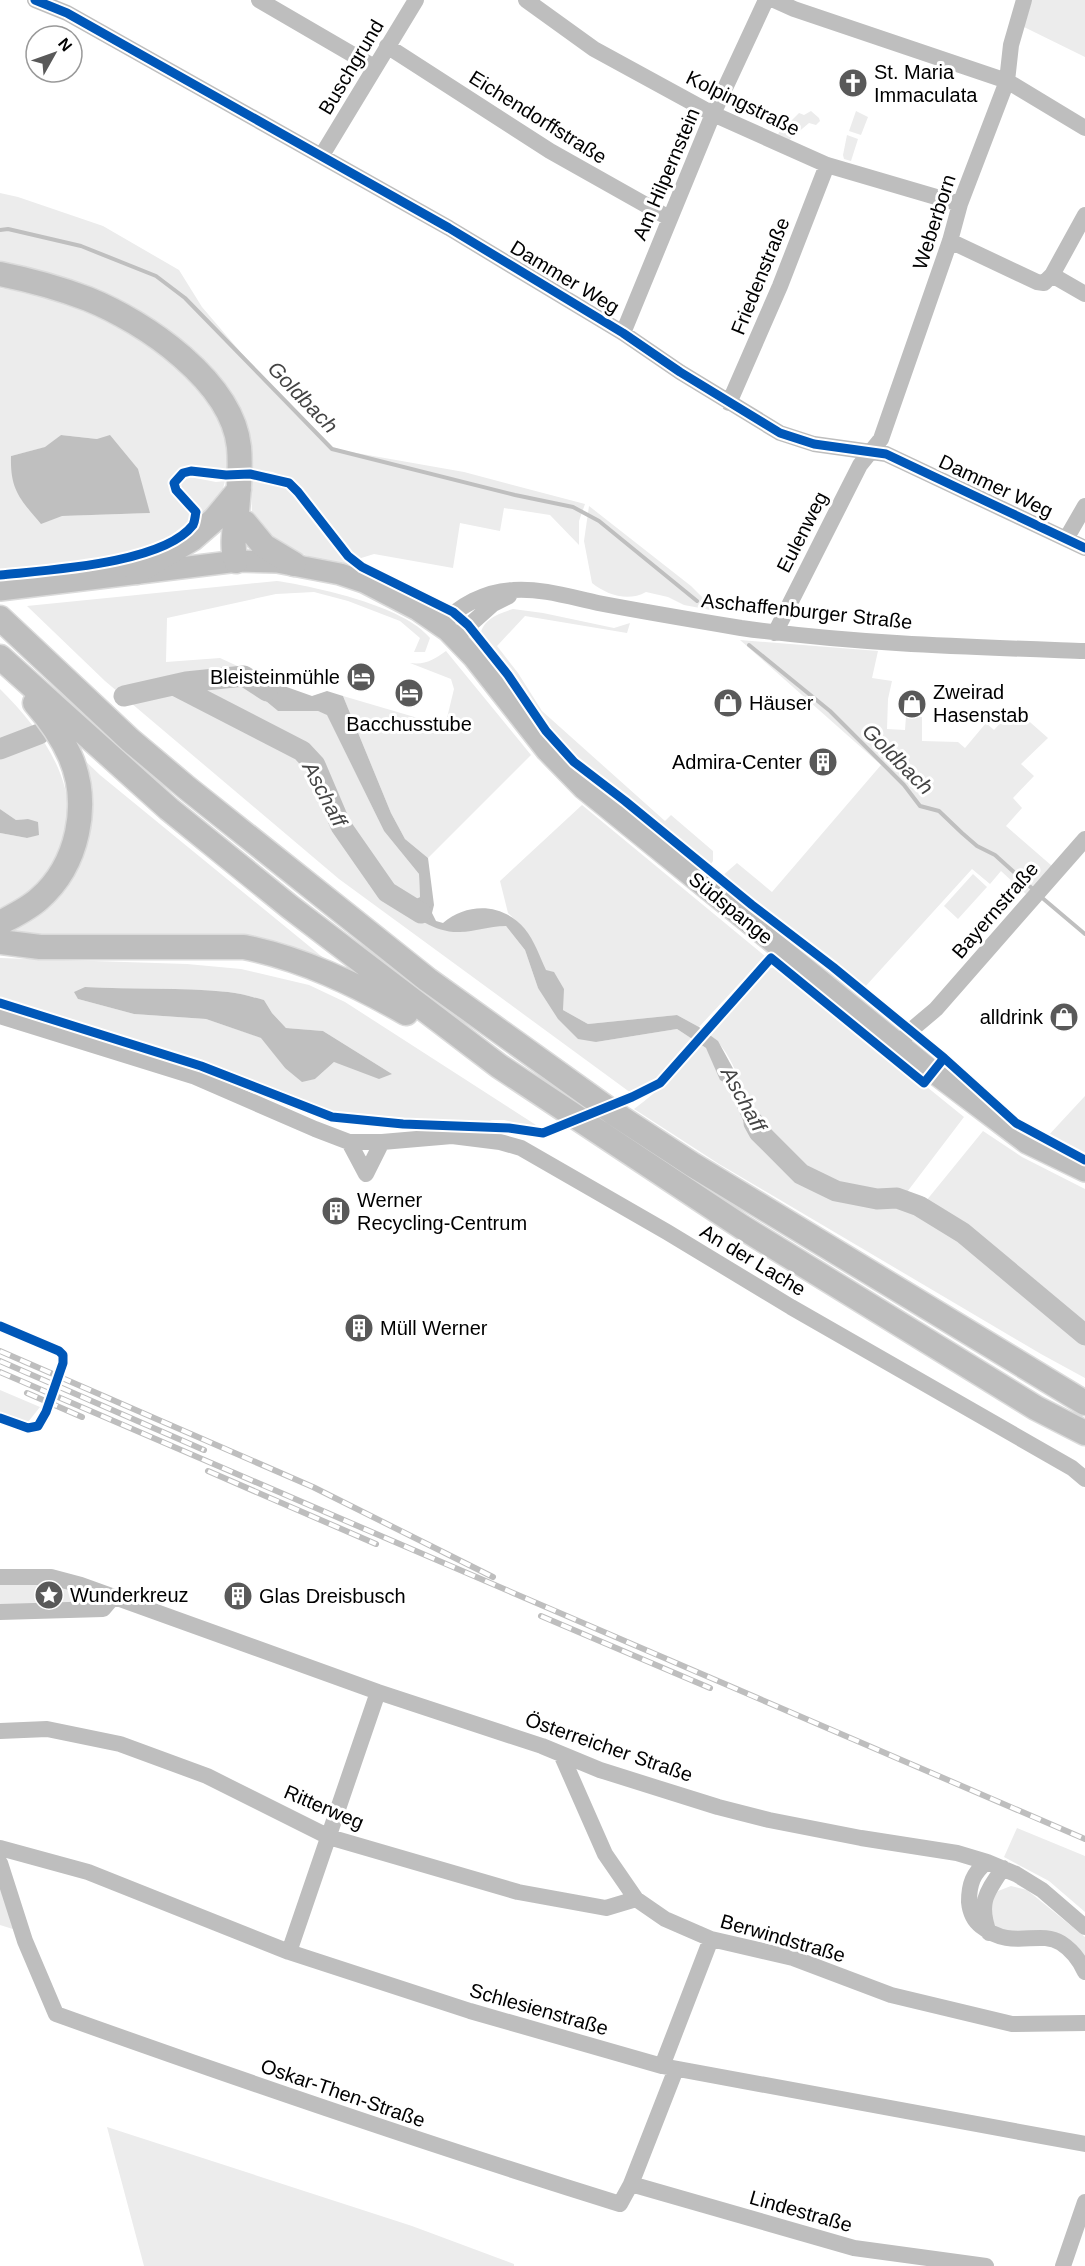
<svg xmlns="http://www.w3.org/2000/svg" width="1085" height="2266" font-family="Arial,sans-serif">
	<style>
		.green { fill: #ececec; fill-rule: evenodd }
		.water { fill: #bfbfbf }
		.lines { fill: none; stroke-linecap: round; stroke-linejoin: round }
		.stream { stroke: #bfbfbf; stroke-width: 4 }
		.river { stroke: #bfbfbf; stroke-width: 21 }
		.major-casing { stroke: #dbdbdb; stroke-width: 24 }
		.highway-casing { stroke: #dbdbdb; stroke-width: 27 }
		.minor { stroke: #bebebe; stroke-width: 16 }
		.major { stroke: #bebebe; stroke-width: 21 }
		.highway { stroke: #bebebe; stroke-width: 24 }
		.rail-casing { stroke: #bebebe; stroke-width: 6 }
		.rail { stroke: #fff; stroke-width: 4; stroke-dasharray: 11; stroke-linecap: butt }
		.cycleway-casing { stroke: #fff; stroke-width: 13 }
		.cycleway { stroke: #0057b8; stroke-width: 9 }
		.labels { text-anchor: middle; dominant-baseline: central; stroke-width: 6; stroke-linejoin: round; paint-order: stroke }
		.street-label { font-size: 20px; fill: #000; stroke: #fff }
		.poi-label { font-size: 20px; fill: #000; stroke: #fff; text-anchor: start }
		.water-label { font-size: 21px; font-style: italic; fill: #444; stroke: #fff }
	</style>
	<rect width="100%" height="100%" fill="#fff"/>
	<path class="green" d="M1032 0H1085V57L1024 27Z
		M811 111 819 118 820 121 816 125 809 123 789 140 778 135 784 119 790 122 799 113 804 115Z
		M856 111 868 117 861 135 849 131Z
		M847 135 858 139 851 161 844 159 843 155Z
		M0 193 18 197 103 226 179 270 202 307 277 395 328 446 345 451 464 472 585 504 579 521V545L550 515 504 508 500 531 460 523 453 568 374 554 358 559 338 538 301 489 291 480 273 472 250 469 201 363 0 269Z
		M0 288C78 299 161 338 208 403 217 416 226 432 228 448 229 456 227 464 227 471 213 471 172 463 171 485 171 488 172 492 173 494 177 500 187 504 192 510V519L169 537 128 553 0 574ZM61 435 97 439 150 513 62 516 11 456 46 447Z
		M185 476 216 482 225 481 220 500 200 518 196 504 180 490 179 486Z
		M251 478 277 481 296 495 341 551 373 578 270 543 252 517Z
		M589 506 691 586 716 611 684 605 668 597 646 592C628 602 607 595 592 583L584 541Z
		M277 581C317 587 404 606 430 638L425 652H414L420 638 400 621 348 601 314 592 276 594 167 618 166 662 220 658 244 669 245 684 278 711H318L327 714 384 831 419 874 420 897 412 901 405 899 398 902 412 916 461 932 488 926H506L525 950 538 988 596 1042 677 1029 691 1038 656 1079 631 1093 339 879 105 681 27 606Z
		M513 609 543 613 614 628 630 623 627 633 525 616 497 646 518 673 542 711 665 821 671 815 713 851V861L709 867 626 798 576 762 537 716 514 679 480 638C481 620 497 614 513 609Z
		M740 640 878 651 872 678 892 681 888 699 887 729 905 730 906 716 922 717V741L958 742 965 748 986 723 994 730 1014 708 1048 738 1021 764 1034 776 1013 798 1022 808 1006 826 1052 866 1026 894 1001 871 990 884 972 869 864 988 721 877 737 863 772 892 881 765Z
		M479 644 503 672 545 732 581 772 624 803 706 870 702 873 565 762 500 673 478 646Z
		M446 651 531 755 428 858 405 839 391 813 343 696 445 726 454 689 451 679 410 663C426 665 433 660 446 651Z
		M0 689C49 737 98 809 46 874 34 888 18 905 0 910V833L27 838 39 834 28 819 16 820 0 809Z
		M76 752 100 775 342 973 317 961 0 936 61 887Z
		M582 805 765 956 699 1027 677 1015 588 1024 563 1010 526 930 508 913 500 881Z
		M973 874 987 887 958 919 944 906Z
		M722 883 900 1026 893 1025 885 1021 720 887Z
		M0 958 187 964 241 969 309 985 345 1002 536 1125 530 1127 504 1120H492L485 1123 438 1121 330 1111 201 1060 0 999ZM85 987C133 990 180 987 228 992 240 993 252 997 264 1000L272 1013 286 1028 323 1031 392 1074 334 1062 315 1079 285 1068 262 1038 206 1019 134 1014 78 999Z
		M770 968H780L964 1117 907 1192 926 1201 983 1131 1022 1157 1085 1189V1378L1041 1354 719 1164 634 1109C660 1090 681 1069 701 1045L706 1048 727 1084 745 1125 775 1140C769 1133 762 1126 757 1118 741 1092 735 1054 710 1035L763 973Z
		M945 1062 992 1103 1011 1126 941 1067Z
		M1085 1096V1157L1047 1137Z
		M0 1390 40 1407 28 1422 0 1412Z
		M35 1584 71 1588 99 1597V1604L0 1608V1585Z
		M1017 1828 1085 1856V1912L1049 1881 1004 1857Z
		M1011 1886 1027 1890 1085 1937V1958L995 1927 989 1906 998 1891Z
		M0 1888 16 1930 0 1925Z
		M107 2127 412 2226 514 2264V2266H144Z"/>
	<path class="water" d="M61 435 97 439 110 435 138 469 150 513 62 516 41 524C20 499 10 490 11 456L45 447Z
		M244 669 283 676 281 685 312 696 327 691 343 696 391 813 405 839 428 858 434 905 432 913 436 921 443 923C468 902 503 903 525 929 534 940 540 957 546 970L554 972 564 989 563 1010 588 1024 677 1015 699 1027 718 1041 741 1083 756 1117 775 1140 772 1145 766 1147 745 1125 727 1084 720 1080 706 1048 677 1029 596 1042 578 1039 558 1019 538 988 525 950 506 926C488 926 475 932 460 932 436 933 414 918 398 902L405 899 412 901 420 897 419 874 384 831 327 715 318 711H278L245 684Z
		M0 809 16 820 28 819 38 822 39 835 27 838 0 833Z
		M85 987C133 990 180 987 228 992 240 993 252 997 264 1000L272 1013 286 1028 323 1031 392 1074 379 1079 334 1062 315 1079 302 1082 285 1068 261 1038 206 1019 134 1014 78 999 74 992Z"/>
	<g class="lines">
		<path class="stream" d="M0 230 8 229 81 246 156 276 185 298 332 449 515 495 573 507 599 521 697 601
			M749 645 830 711 904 785 920 806 939 811 962 833 977 846 995 855 1035 891
			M1040 896 1085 934"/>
		<path class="river" d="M174 685 302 751 315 765 341 826 387 892 421 913
			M124 696 186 682 244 676 267 691
			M0 749 39 734
			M754 1123 759 1132 801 1174 836 1191 877 1199 897 1198 919 1206 963 1233 1085 1335"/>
		<g class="major-casing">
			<path id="major" d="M0 590 238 561 277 562 340 574 364 582 418 610 447 630 474 658 547 751 583 788 933 1072 1027 1143 1085 1171"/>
		</g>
		<g class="highway-casing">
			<path id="highway" d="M0 274C30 280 59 288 88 299 145 322 232 381 239 447 241 468 239 490 237 511 235 528 231 545 236 561
				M245 523 264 546 294 564
				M137 572 192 539 215 519 239 490
				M0 618 130 740 187 788 428 980 615 1114 693 1165 1085 1403
				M0 657 169 809 290 907 499 1066 742 1227 1036 1408 1085 1433
				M0 923C13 916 28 909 39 899 78 865 91 804 70 756 62 738 48 718 35 703
				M0 942 40 947H244C303 959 355 984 406 1013"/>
		</g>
		<path class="minor" d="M35 0 67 13 449 228 623 333 680 372 780 433 814 444 886 454 1085 548
			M259 0 374 67
			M526 0 594 49 713 114 827 165 960 204
			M774 0 794 9 1007 81 1085 128
			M387 46 550 151 669 218
			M322 155 416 0
			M950 241 1037 282 1044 283 1052 275 1085 294
			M1052 275 1085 215
			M623 333 713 114 766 0
			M729 403 780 286 827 165
			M1066 539 1085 506
			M441 625C459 606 485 591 513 590 541 588 570 597 598 603 645 612 693 620 741 628 855 644 970 647 1085 651
			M775 633 860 465 881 439 950 241 960 204 1007 81 1011 45 1024 0
			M456 637 493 604 509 596
			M0 1016 193 1076 315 1129 349 1142H382L452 1136 500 1142 521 1148 667 1232 791 1307 1072 1468 1085 1479
			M899 1044 910 1031 936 1009 1085 839
			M349 1142 366 1174
			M366 1174 382 1142
			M0 1577H51L81 1585 378 1692 542 1746 600 1770 718 1807 769 1820 861 1838 957 1853 987 1862 1016 1874 1042 1890 1085 1927
			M0 1612 103 1609 114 1596
			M0 1731 47 1729 120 1744 207 1776 329 1837 518 1892 606 1908 636 1899
			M561 1754 605 1854 636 1899 665 1919 711 1939 793 1958 891 1995 1012 2024 1085 2023
			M0 1848 88 1872 289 1952 470 2011 662 2066 1085 2144
			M987 1862C973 1873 969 1884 969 1902 970 1912 973 1920 981 1926 1012 1951 1038 1929 1061 1943 1072 1950 1080 1961 1085 1972
			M0 1863 25 1941 56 2014C243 2081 430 2145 620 2204L631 2184 854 2248 986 2266
			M989 1933C978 1903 986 1893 1003 1868
			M289 1952 378 1692
			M662 2066 711 1939
			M631 2184 676 2069
			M1063 2266 1085 2202"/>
		<use href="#major" class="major"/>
		<use href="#highway" class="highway"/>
		<g class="rail-casing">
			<path id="rail" d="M0 1351 313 1487 493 1577
				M0 1361 204 1450
				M0 1372 1085 1839
				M27 1393 82 1417
				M208 1471 376 1544
				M541 1616 710 1688"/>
		</g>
		<use href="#rail" class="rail"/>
		<g class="cycleway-casing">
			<path id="cycleway" d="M35 0 67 13 449 228 623 333 680 372 780 433 814 444 886 454 1085 548
				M0 575C47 570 163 564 193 525 195 521 195 516 196 512L176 490 174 483 183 473 191 471 226 475 250 474 289 483 298 492 348 556 362 567 453 612 468 625 508 675 546 731 574 762 625 801 752 905 833 967 944 1058 1016 1123 1085 1160
				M0 1003 201 1066 332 1117 403 1124 509 1128 543 1133 632 1097 660 1083 771 958 924 1083 944 1058
				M0 1326 59 1351 63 1355V1363L46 1412 38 1426 28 1428 0 1418"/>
		</g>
		<use href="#cycleway" class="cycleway"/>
	</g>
	<defs>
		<g id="church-disc" transform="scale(1.5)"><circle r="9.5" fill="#595959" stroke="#fff"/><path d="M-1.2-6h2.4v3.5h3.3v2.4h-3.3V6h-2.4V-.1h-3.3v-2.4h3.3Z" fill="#fff"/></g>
		<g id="hotel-disc" transform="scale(1.5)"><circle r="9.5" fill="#595959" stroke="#fff"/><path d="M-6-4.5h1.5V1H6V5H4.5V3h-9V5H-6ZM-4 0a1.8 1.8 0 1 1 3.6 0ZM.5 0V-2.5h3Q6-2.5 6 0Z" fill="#fff"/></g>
		<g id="shop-disc" transform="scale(1.5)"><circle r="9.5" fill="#595959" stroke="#fff"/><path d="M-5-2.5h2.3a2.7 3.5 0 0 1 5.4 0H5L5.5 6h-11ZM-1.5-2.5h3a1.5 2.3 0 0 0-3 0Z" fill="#fff"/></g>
		<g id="building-disc" transform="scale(1.5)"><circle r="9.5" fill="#595959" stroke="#fff"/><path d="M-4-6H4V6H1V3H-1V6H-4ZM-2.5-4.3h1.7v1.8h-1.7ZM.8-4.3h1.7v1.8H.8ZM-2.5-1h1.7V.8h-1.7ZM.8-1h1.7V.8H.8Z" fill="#fff"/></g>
		<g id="sight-disc" transform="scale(1.5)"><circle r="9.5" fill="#595959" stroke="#fff"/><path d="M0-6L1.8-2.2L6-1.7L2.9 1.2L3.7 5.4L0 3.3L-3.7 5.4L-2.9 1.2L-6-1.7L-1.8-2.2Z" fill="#fff"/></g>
	</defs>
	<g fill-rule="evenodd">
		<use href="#church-disc" x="853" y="83"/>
		<use href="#hotel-disc" x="361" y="677"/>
		<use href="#hotel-disc" x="409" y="693"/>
		<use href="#shop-disc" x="728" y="703"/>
		<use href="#shop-disc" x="912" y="704"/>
		<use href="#building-disc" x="823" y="762"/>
		<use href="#shop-disc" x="1064" y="1017"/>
		<use href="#building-disc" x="336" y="1211"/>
		<use href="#building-disc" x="359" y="1328"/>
		<use href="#sight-disc" x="49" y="1595"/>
		<use href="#building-disc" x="238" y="1596"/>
	</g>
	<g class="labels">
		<g class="street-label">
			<text transform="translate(351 67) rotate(-59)">Buschgrund</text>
			<text transform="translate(743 103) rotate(26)">Kolpingstraße</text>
			<text transform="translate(538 117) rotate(32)">Eichendorffstraße</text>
			<text transform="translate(666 174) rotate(-67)">Am Hilpernstein</text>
			<text transform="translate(934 222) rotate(-72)">Weberborn</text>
			<text transform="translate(760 276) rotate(-68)">Friedenstraße</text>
			<text transform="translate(565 277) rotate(31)">Dammer Weg</text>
			<text transform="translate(996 486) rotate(25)">Dammer Weg</text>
			<text transform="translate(802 532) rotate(-63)">Eulenweg</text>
			<text transform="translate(807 611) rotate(6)">Aschaffenburger Straße</text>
			<text transform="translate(731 908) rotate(39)">Südspange</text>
			<text transform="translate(995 910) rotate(-49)">Bayernstraße</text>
			<text transform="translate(753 1260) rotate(31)">An der Lache</text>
			<text transform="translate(609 1747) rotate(19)">Österreicher Straße</text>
			<text transform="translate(324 1807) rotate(23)">Ritterweg</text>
			<text transform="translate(783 1938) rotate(16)">Berwindstraße</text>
			<text transform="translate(539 2009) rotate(16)">Schlesienstraße</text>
			<text transform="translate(343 2093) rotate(19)">Oskar-Then-Straße</text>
			<text transform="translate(801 2211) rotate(16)">Lindestraße</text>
		</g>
		<g class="poi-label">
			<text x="874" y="72">St. Maria<tspan x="874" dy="23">Immaculata</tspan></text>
			<text x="340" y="677" text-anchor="end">Bleisteinmühle</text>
			<text x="933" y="692">Zweirad<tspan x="933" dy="23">Hasenstab</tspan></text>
			<text x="749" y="703">Häuser</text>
			<text x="409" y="724" text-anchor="middle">Bacchusstube</text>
			<text x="802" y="762" text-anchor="end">Admira-Center</text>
			<text x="1043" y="1017" text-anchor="end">alldrink</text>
			<text x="357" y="1200">Werner<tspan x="357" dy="23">Recycling-Centrum</tspan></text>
			<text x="380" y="1328">Müll Werner</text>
			<text x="70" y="1595">Wunderkreuz</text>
			<text x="259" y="1596">Glas Dreisbusch</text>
		</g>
		<g class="water-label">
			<text transform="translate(303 397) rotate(46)">Goldbach</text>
			<text transform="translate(898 759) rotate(45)">Goldbach</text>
			<text transform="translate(325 794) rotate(62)">Aschaff</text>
			<text transform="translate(744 1099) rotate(61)">Aschaff</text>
		</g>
	</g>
	<g transform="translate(54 54) rotate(50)"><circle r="28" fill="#ffffff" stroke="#999999" stroke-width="1.5"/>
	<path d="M0-4.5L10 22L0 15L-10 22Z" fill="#595959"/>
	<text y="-9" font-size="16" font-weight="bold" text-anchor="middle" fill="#000000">N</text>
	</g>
</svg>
